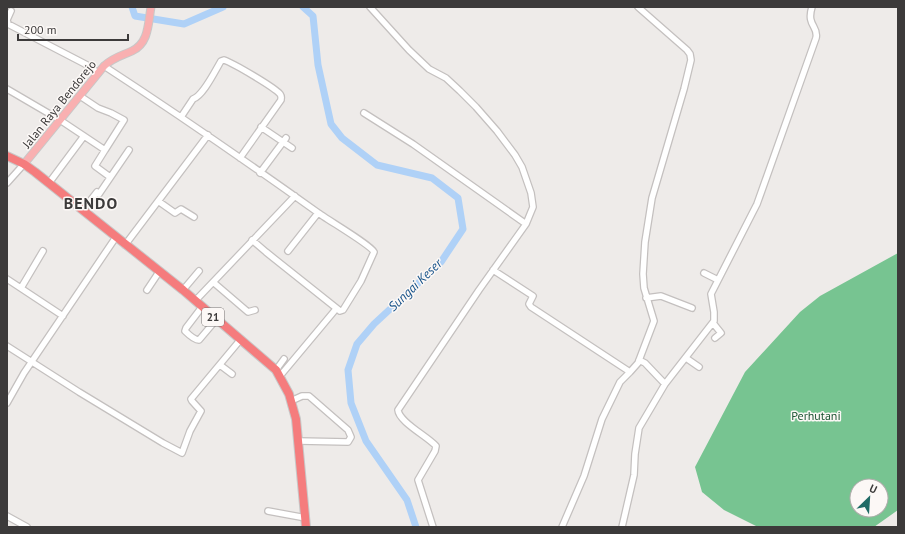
<svg xmlns="http://www.w3.org/2000/svg" width="905" height="534" font-family="'PT Sans',sans-serif">
	<style>
		.forest { fill: #77c491; fill-rule: evenodd }
		.lines { fill: none; stroke-linecap: round; stroke-linejoin: round }
		.river { stroke: #afd1f7; stroke-width: 7 }
		.minor-casing { stroke: #c4c0bf; stroke-width: 8 }
		.major-casing { stroke: #c8c8c8; stroke-width: 9 }
		.highway-casing { stroke: #c8c8c8; stroke-width: 10 }
		.minor { stroke: #fff; stroke-width: 5.5 }
		.major { stroke: #f9b0b1; stroke-width: 7 }
		.highway { stroke: #f57c7d; stroke-width: 8 }
		.labels { text-anchor: middle; dominant-baseline: central; stroke-width: 3; stroke-linejoin: round; paint-order: stroke }
		.shield { fill: #fcf8f6; stroke: #767372; stroke-width: 1 }
		.shield-label { font-size: 11px; font-weight: bold; fill: #3c3a3a }
		.street-label { font-size: 12px; fill: #3c3a3a; stroke: #fcf8f6 }
		.park-label { font-size: 12px; fill: #1c5433; stroke: #fcf8f6 }
		.water-label { font-size: 13px; font-style: italic; fill: #135088; stroke: #fcf8f6 }
		.district-label { font-size: 16px; font-weight: bold; letter-spacing: 1px; fill: #3c3a3a; stroke: #fcf8f6 }
	</style>
	<rect width="100%" height="100%" fill="#eeebe9"/>
	<path class="forest" d="M898 253V510L874 527H758L724 510 702 492 695 467 745 372 800 312 820 296ZM857 486H881V510H857Z"/>
	<g class="lines">
		<path class="river" d="M132 7 135 16 184 24 223 7
			M303 7 313 16 318 65 331 124 342 138 377 165 432 178 458 198 463 229 441 262 374 324 357 344 348 370 351 403 366 441 407 500 416 527"/>
		<g class="minor-casing">
			<path id="minor" d="M370 7 409 50 429 69 446 78 460 91 476 107 497 131 515 155 522 167 531 193 533 207 526 224 479 290 398 410C399 422 427 436 436 446L435 451 418 480 433 527
				M11 11 7 20 8 24 87 65 98 73
				M104 66C176 113 247 162 317 212 326 219 371 245 374 252L361 281 343 310 340 311 266 252 252 240
				M7 89 60 120 105 150 124 120 111 113 98 108 80 96
				M364 113 413 144 526 224
				M181 117 193 99C203 96 215 71 221 61L224 60C233 63 274 87 280 94 282 97 281 97 281 100L240 158
				M261 127 292 148
				M105 150 95 166 110 177
				M260 173 286 138
				M7 183 24 164
				M49 183 84 136
				M158 201 175 213 181 209 194 217
				M83 210 97 192 99 194 129 150
				M125 245 208 135
				M288 251 318 213
				M493 270 533 296 529 304 531 307 630 372
				M704 273 718 280
				M7 279 63 316
				M213 282 248 312 255 310
				M21 288 43 251
				M147 290 159 272
				M183 290 199 271
				M646 298 661 296 692 308
				M195 301 295 196
				M202 307 186 328 185 331C188 334 194 340 199 340L216 320
				M713 323 721 333 715 338
				M7 346 79 392 163 443 182 453 190 431 201 411 192 401 191 399 241 339
				M686 358 699 367
				M639 360 645 363 665 384
				M220 365 232 374
				M276 370 284 359
				M280 376 336 309
				M291 401 302 396H309L348 430 351 437 348 442 299 441
				M7 403 24 373 116 237
				M268 511 306 518
				M7 516 27 527
				M562 527 584 476 602 419 620 382 630 372 638 363 654 321 644 288 643 274 645 242 652 198 684 89 691 60 690 54 687 50 638 7
				M622 527 634 475 635 454 639 428 665 384 714 321V312L711 294 757 204 816 38C819 26 806 26 812 7"/>
		</g>
		<g class="major-casing">
			<path id="major" d="M24 164 104 66C114 57 121 56 132 51 149 43 148 24 151 7"/>
		</g>
		<g class="highway-casing">
			<path id="highway" d="M7 156 24 164 35 172 183 290 276 370 289 394 296 419 306 527"/>
		</g>
		<use href="#minor" class="minor"/>
		<use href="#major" class="major"/>
		<use href="#highway" class="highway"/>
	</g>
	<g class="labels">
		<rect class="shield" x="202" y="308" width="22" height="18" rx="3"/>
		<g class="shield-label">
			<text x="213" y="317">21</text>
		</g>
		<g class="street-label">
			<text transform="translate(59 104) rotate(-51)">Jalan Raya Bendorejo</text>
		</g>
		<g class="park-label">
			<text x="816" y="415">Perhutani</text>
		</g>
		<g class="water-label">
			<text transform="translate(415 285) rotate(-44)">Sungai Keser</text>
		</g>
		<g class="district-label">
			<text x="91" y="203">BENDO</text>
		</g>
	</g>
	<rect width="905" height="534" fill="none" stroke="#3c3a3a" stroke-width="16"/>
	<g transform="translate(869 498) rotate(25)"><circle r="19" fill="#fcf8f6" stroke="#afacab"/>
	<path d="M0-3L7 15L0 10L-7 15Z" fill="#216b66"/>
	<text y="-6" font-size="11" font-weight="bold" text-anchor="middle" fill="#3c3a3a">U</text>
	</g>
	<path d="M18 34v6h110v-6" fill="none" stroke="#3c3a3a" stroke-width="2"/>
	<text x="24" y="34" font-size="12" fill="#3c3a3a" stroke="#fcf8f6" stroke-width="3" paint-order="stroke">200 m</text>
</svg>
